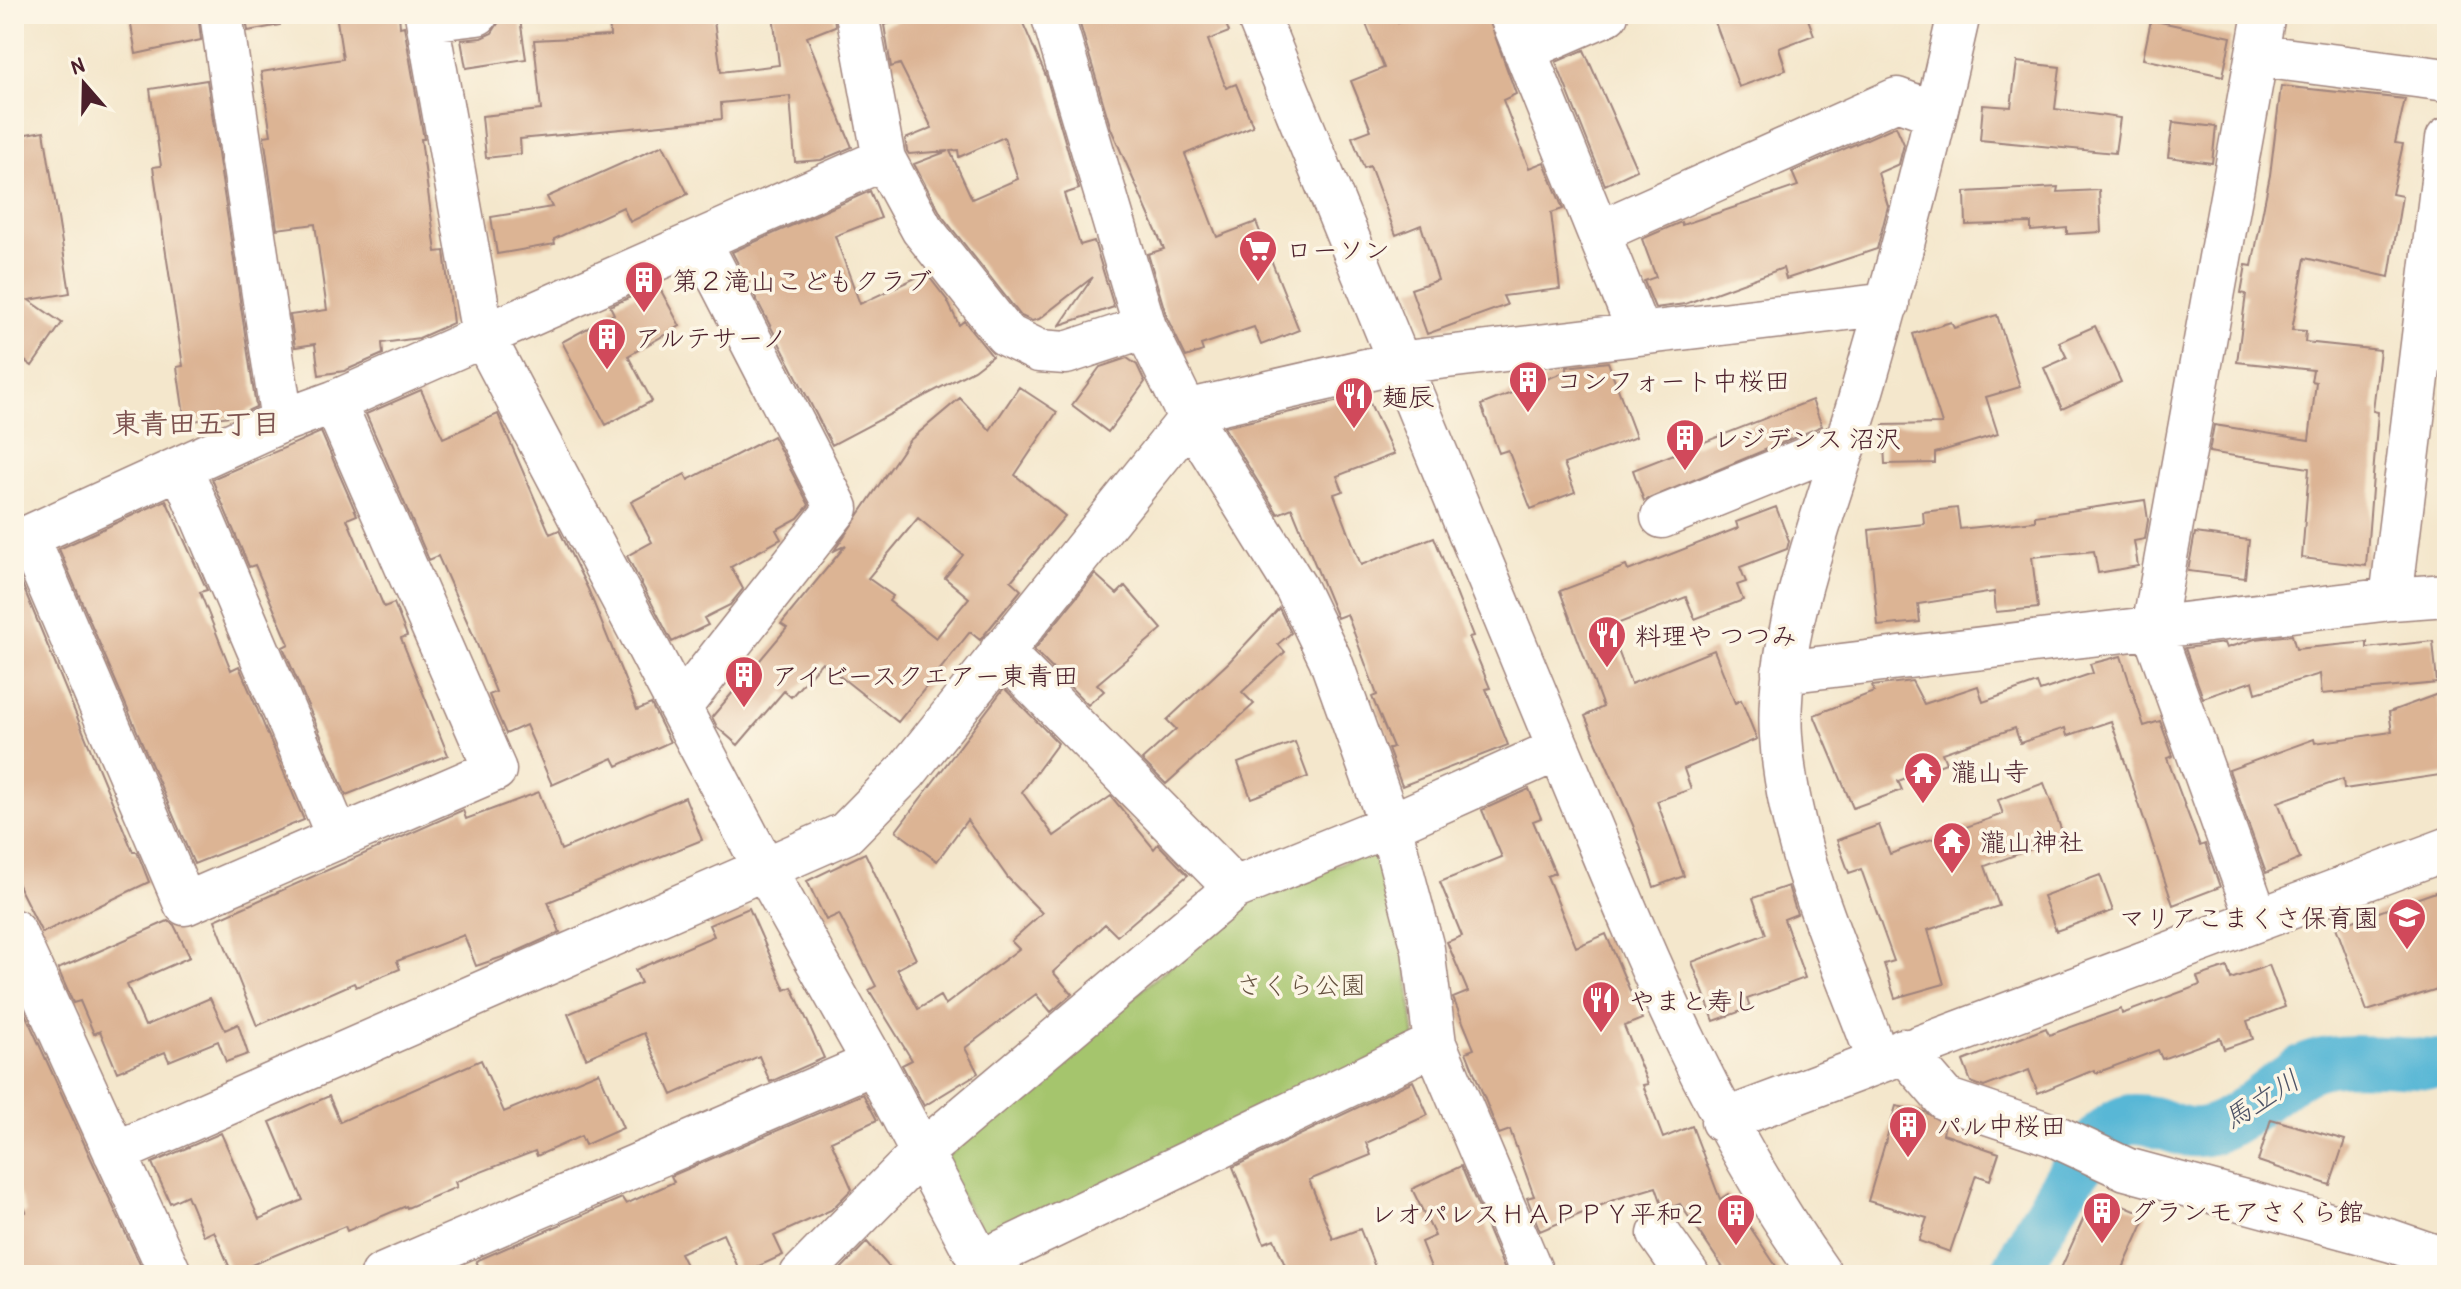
<svg xmlns="http://www.w3.org/2000/svg" width="2461" height="1289" font-family="'Patrick Hand','Klee One',sans-serif">
	<style>
		.green { fill: #a5c56d; stroke: #78724c; stroke-width: 2 }
		.lines { fill: none; stroke-linecap: round; stroke-linejoin: round }
		.river { stroke: #58b7d6; stroke-width: 50 }
		.building { fill: #dcb494; fill-rule: evenodd }
		.minor-casing { stroke: #9f837c; stroke-width: 45 }
		.minor { stroke: #fff; stroke-width: 42 }
		.labels { text-anchor: middle; dominant-baseline: central; stroke-width: 7; stroke-linejoin: round; paint-order: stroke }
		.poi-label { font-size: 26px; fill: #4a1f2b; stroke: #fcf5e5; text-anchor: start }
		.park-label { font-size: 26px; fill: #65513f; stroke: #fcf5e5 }
		.neighbourhood-label { font-size: 28px; font-weight: bold; fill: #7d5350; stroke: #fcf5e5 }
		.water-label { font-size: 28px; font-style: italic; fill: #4f5467; stroke: #fcf5e5 }
	</style>
	<rect width="100%" height="100%" fill="#fcf5e5"/>
	<filter id="ink" filterUnits="userSpaceOnUse"><feTurbulence type="fractalNoise" baseFrequency=".0125" numOctaves="2"/><feDisplacementMap in="SourceGraphic" scale="16" xChannelSelector="R" yChannelSelector="G"/><feConvolveMatrix kernelMatrix="1 2 1 2 8 2 1 2 1" color-interpolation-filters="sRGB"/></filter>
	<filter id="wash" filterUnits="userSpaceOnUse"><feTurbulence type="fractalNoise" baseFrequency=".006" numOctaves="4" result="noise"/><feDisplacementMap in="SourceGraphic" scale="32" xChannelSelector="R" yChannelSelector="G"/><feGaussianBlur stdDeviation="1.8" result="paint"/><feColorMatrix in="noise" values="0 0 0 0 0 0 0 0 0 0 0 0 0 0 0 0 0 1.4 0 .05"/><feComposite in="paint" operator="in"/></filter>
	<g filter="url(#wash)">
		<rect width="100%" height="100%" fill="#f4e7cc"/>
		<path class="green" d="M1382 847 1405 952 1415 1039 987 1241 941 1162 1248 899Z"/>
		<g class="lines">
			<path class="river" d="M2014 1275C2032 1242 2093 1119 2133 1119 2162 1118 2180 1139 2210 1130 2246 1119 2278 1079 2313 1066 2346 1054 2410 1065 2447 1064"/>
		</g>
		<g id="blocks">
			<path class="building" d="M129 14H198L201 40 136 54Z
				M245 14H279L280 25 248 31Z
				M336 14H399L400 27 404 26 424 139H421L436 252 444 251 453 323 419 338 382 343 383 354 344 371 319 375 315 344 295 347 290 315 327 310 315 224 277 229 264 136 271 135 261 72 343 59Z
				M609 14H713L721 72 779 65 773 14H834L835 26 807 37 852 147 821 160 795 162 790 96 721 103 722 119 520 139 521 154 486 158 482 116 541 110 534 40 610 36Z
				M919 14H1019L1046 76 1079 189 1064 194 1080 245 1094 241 1114 307 1060 325 1093 277 1039 319 1032 321 1021 316 942 216 914 164 948 151 909 154 907 151 905 139 932 128 900 64 891 67 884 25ZM1004 137 1018 179 972 199 950 151 958 150 959 157Z
				M1077 14H1222L1229 32 1208 40 1226 88 1236 84 1253 126 1185 154 1217 237 1256 222 1299 330 1261 345 1254 327 1201 345 1203 351 1186 357 1167 318 1148 254 1164 249 1111 129Z
				M1362 14H1394L1398 23 1423 14H1487L1516 94 1503 100 1529 168 1544 162 1563 209 1551 213 1560 289 1503 296 1507 305 1427 334 1411 289 1438 280 1421 225 1396 235 1370 166 1364 168 1352 137 1371 130 1351 81 1384 68Z
				M1712 14H1806L1814 35 1779 48 1786 70 1739 87Z
				M520 19 526 59 466 68 461 40 481 38 492 33 499 22Z
				M2151 20 2231 37 2223 76 2143 59Z
				M1584 50 1637 170 1605 185 1556 62Z
				M2017 62 2060 67 2055 109 2120 118 2115 153 1980 140 1983 105 2011 107Z
				M207 80 256 407 238 415 185 422 177 367 183 366 153 167 161 166 150 89Z
				M2281 86 2405 99 2395 143 2403 144 2392 194 2402 196 2389 277 2305 258 2292 330 2306 331 2305 342 2380 350 2373 411 2378 412 2366 566 2302 558 2309 468 2209 452 2214 425 2309 440 2316 382 2311 381 2313 370 2237 362 2246 294 2241 293 2246 265 2252 266 2270 175Z
				M2173 122 2216 127 2212 163 2168 157Z
				M1896 126 1904 144 1899 164 1878 173 1888 206 1877 249 1786 279 1783 268 1685 304 1655 308 1644 281 1656 277 1642 239 1681 222 1682 225 1798 186 1792 172Z
				M44 131 70 293 29 300 62 323 32 366 14 353V136Z
				M663 145 688 194 630 222 623 207 554 239 555 244 497 254 491 217 552 207 547 197Z
				M2058 187 2057 192 2099 190 2101 232 2067 234V228L2031 231V223L1966 225 1965 192Z
				M870 191 881 218 835 236 860 304 926 273 947 300 959 325 964 321 992 356 974 370 832 445 732 252Z
				M658 285 680 326 628 356 652 401 606 425 562 342 614 314 610 306Z
				M1997 315 2020 387 1986 397 1998 434 1935 453V463L1885 464 1883 425 1942 424 1913 334 1951 322 1954 328Z
				M2095 326 2121 382 2062 409 2044 368 2067 358 2059 342Z
				M1127 358 1137 365 1145 382 1108 432 1072 405 1100 367Z
				M1608 362 1636 437 1564 464 1575 492 1531 509 1508 450 1499 453 1481 405 1567 371V367Z
				M1019 387 1057 412 1015 475 1065 516 1011 581 1021 590 980 640 970 632 898 722 822 662 791 697 784 691 738 745 717 727 712 717 787 628 781 624 846 545 834 551 909 441 960 398 990 430ZM918 518 963 555 945 578 969 598 936 638 889 601 893 596 868 578Z
				M421 390 443 438 498 414 550 534 559 530 588 589 637 710 651 704 670 742 617 766 613 758 552 785 526 725 506 734 489 695 496 692 474 637 438 556 429 560 366 414Z
				M1366 395 1394 454 1337 476 1343 491 1334 494 1361 565 1434 537 1473 636 1469 637 1490 688 1486 689 1508 745 1402 786 1388 749 1393 747 1372 697 1377 695 1347 614 1337 618 1292 508 1278 514 1224 427Z
				M1812 400 1822 426 1644 501 1633 470Z
				M321 432 357 515 347 519 384 607 394 603 407 636 401 638 448 755 346 795 283 647 289 644 255 565 249 567 212 479Z
				M773 436 809 505 798 518 776 530 781 539 731 567 743 589 730 605 704 618 708 625 672 642 627 556 652 542 631 502 685 474 688 480Z
				M166 500 207 590 200 592 231 670 239 666 304 820 194 864 59 549Z
				M2145 500 2148 520 2145 539 2134 541 2138 566 2098 573 2094 551 2032 557 2038 608 1996 612 1994 592 1918 604 1920 622 1878 626 1869 530 1924 524 1923 512 1957 508 1960 529 2035 521V516Z
				M1776 507 1789 541 1787 549 1740 567 1746 582 1737 585 1743 600 1695 619 1686 597 1609 627 1631 684 1714 650 1735 703 1741 700 1757 739 1684 769 1691 789 1657 801 1684 876 1654 887 1633 825 1585 716 1603 707 1560 591 1626 566 1628 571 1738 528 1736 522Z
				M2195 533 2249 540 2245 578 2188 571Z
				M15 567 133 852H137L149 882 42 933 14 877Z
				M1095 574 1117 594 1125 586 1162 629 1097 684 1104 691 1088 705 1034 650Z
				M1279 608 1291 633 1278 644 1285 652 1242 692 1254 704 1166 784 1142 760 1176 729 1167 720 1229 662Z
				M2292 635 2296 649 2367 642V648L2433 641 2437 683 2322 694 2320 674 2256 693 2253 681 2203 698 2185 648 2224 643 2226 648 2255 639Z
				M2121 656 2144 726 2160 721 2173 756 2167 758 2200 846 2205 844 2220 887 2173 905 2111 721 2067 736 2065 728 2020 743 2015 728 1942 753 1946 763 1898 781 1902 790 1853 808 1814 715 1874 692 1872 686 1912 681 1924 704 1978 686 1983 702 2037 683 2040 691 2093 673 2090 664Z
				M1004 688 1058 743 1022 792 1054 836 1111 796 1154 849 1158 844 1188 875 1117 936 1105 924 1053 972 1072 994 1051 1012 1036 994 965 1048 978 1073 924 1106 902 1065 912 1060 869 990 876 986 839 914 826 920 807 881 865 853 916 959 897 969 918 1009 940 996 945 1005 1019 949 1011 941 1042 913 1008 878 967 820 937 861 896 831Z
				M2438 694 2442 730 2447 729V774L2344 789 2343 779 2278 802 2300 859 2266 873 2229 770 2314 739 2315 743 2392 732 2389 712Z
				M1295 742 1308 777 1251 798 1238 763Z
				M2044 783 2064 837 1985 866 1999 906 1928 930 1944 984 1895 998 1884 964 1894 961 1861 869 1849 873 1837 840 1879 825 1890 854 2003 814 1998 800Z
				M1529 789 1541 818 1533 821 1555 873 1547 876 1576 947 1606 934 1642 1019 1624 1026 1648 1084 1643 1085 1663 1138 1692 1126 1720 1199 1728 1194 1782 1275H1728L1680 1204 1664 1210 1656 1187 1616 1199 1540 1231 1527 1198 1534 1196 1510 1130 1499 1134 1466 1052 1474 1049 1453 998 1468 992 1447 942 1462 936 1440 882 1502 857 1482 810Z
				M539 792 561 850 685 797 702 840 548 902 560 932 511 954 476 966 464 935 397 961 400 969 356 987 354 983 257 1026 215 920 463 810 466 819Z
				M2100 875 2113 911 2056 931 2043 896Z
				M1788 886 1797 914 1784 919 1805 978 1747 999 1750 1008 1714 1021 1692 962 1766 934 1753 898Z
				M2447 888V986L2367 1011 2336 927Z
				M749 908 785 990 792 987 824 1058 770 1082 759 1056 672 1095 644 1033 586 1058 568 1014 641 983 635 970 714 936 709 925Z
				M168 921 174 925 190 957 127 985 145 1026 210 998 225 1030 238 1024 248 1054 226 1062 218 1041 169 1061 165 1052 117 1072 100 1031 94 1034 80 1001 73 1003 58 969Z
				M2269 965 2285 1007 2247 1021 2253 1039 2224 1049 2220 1038 2162 1059 2158 1050 2096 1073 2094 1070 2038 1093 2029 1070 1984 1087 1971 1082 1963 1061 2046 1028 2049 1035 2121 1009 2122 1014 2200 985 2197 977 2227 967 2231 979Z
				M14 989 93 1163 145 1275H14V1217L26 1212 14 1180Z
				M481 1060 504 1112 599 1072 623 1128 585 1145 581 1136 537 1156 535 1151 455 1182 457 1187 407 1208 406 1206 347 1231 345 1226 232 1273 214 1231 204 1236 187 1195 170 1203 152 1163 221 1133 259 1219 303 1200 270 1122 329 1096 340 1122Z
				M1413 1081 1428 1115 1366 1143 1371 1155 1309 1180 1333 1239 1360 1229 1378 1275H1289L1274 1239 1264 1243 1233 1167Z
				M863 1094 877 1120 831 1141 852 1189 831 1210 774 1236 783 1255 741 1274 723 1234 680 1253 691 1275H483L476 1261 622 1198 626 1204 674 1182 671 1176Z
				M1896 1106 1925 1112 1945 1124 1943 1134 1999 1153 1990 1180 1976 1175 1950 1252 1919 1241 1927 1218 1868 1201Z
				M2271 1119 2345 1140 2330 1185 2258 1161Z
				M1461 1166 1507 1275H1434L1421 1242 1435 1236 1412 1189Z
				M2095 1193 2147 1215 2120 1275H2058Z
				M867 1242 896 1275H835Z"/>
		</g>
	</g>
	<g filter="url(#ink)">
		<use href="#blocks" fill-opacity="0" stroke="#9f837c" stroke-width="2"/>
		<g class="lines">
			<g class="minor-casing">
				<path id="minor" d="M221 14 282 421
					M426 14 483 335 766 871 874 1063 987 1275
					M857 14 884 159 922 229 1006 335 1039 351 1066 353 1145 327 1186 411 1296 588 1330 659 1390 825 1423 949 1435 1044 1533 1275
					M1052 14 1145 327
					M1257 14C1355 255 1453 495 1553 735 1633 925 1700 1105 1821 1275
					M1510 14 1639 333
					M427 20 477 14
					M1524 50 1607 14
					M2260 56 2447 80
					M1599 232 1897 99 1936 113
					M1186 411 1397 363 1888 304
					M181 468 337 835
					M1662 517 1847 442
					M28 537 185 904 495 770 334 402
					M14 543 282 421 334 402 884 159
					M2391 599 2447 139
					M1001 651 1235 888
					M1783 672 2391 599 2447 595
					M681 706 837 508 700 242
					M2257 918 2153 629 2264 14
					M14 931 171 1275
					M1903 1050 1945 1099 2053 1135 2126 1169 2392 1241 2447 1260
					M1878 1059C1840 955 1788 849 1781 736 1774 635 1830 499 1859 401 1897 273 1930 144 1959 14
					M1722 1121 2447 849
					M115 1153 846 833 906 772 1190 418
					M1659 1234 1688 1275
					M980 1262 1435 1044
					M382 1275 874 1063
					M801 1275 922 1152 1235 888 1390 825 1559 749"/>
			</g>
			<use href="#minor" class="minor"/>
		</g>
	</g>
	<defs>
		<g id="supermarket-pin" transform="scale(2)"><path d="M0 17L-7.5 6A9.5 9.5 0 1 1 7.5 6Z" fill="#d1495b" stroke="#fcf5e5"/><path d="M-6-5.5h2.5l.6 2H6L4.5 2H-2.5L-4.4-4H-6ZM-1.5 3.2a1.3 1.3 0 1 0 .1 0ZM3 3.2a1.3 1.3 0 1 0 .1 0Z" fill="#fff"/></g>
		<g id="building-pin" transform="scale(2)"><path d="M0 17L-7.5 6A9.5 9.5 0 1 1 7.5 6Z" fill="#d1495b" stroke="#fcf5e5"/><path d="M-4-6H4V6H1V3H-1V6H-4ZM-2.5-4.3h1.7v1.8h-1.7ZM.8-4.3h1.7v1.8H.8ZM-2.5-1h1.7V.8h-1.7ZM.8-1h1.7V.8H.8Z" fill="#fff"/></g>
		<g id="restaurant-pin" transform="scale(2)"><path d="M0 17L-7.5 6A9.5 9.5 0 1 1 7.5 6Z" fill="#d1495b" stroke="#fcf5e5"/><path d="M-5-6h1v4h1v-4h1v4h1v-4h1v5L-1.5 .5V6h-2V.5L-5-1ZM5-6V6H3V1.5H1.5Q1.5-4 5-6Z" fill="#fff"/></g>
		<g id="temple-pin" transform="scale(2)"><path d="M0 17L-7.5 6A9.5 9.5 0 1 1 7.5 6Z" fill="#d1495b" stroke="#fcf5e5"/><path d="M0-6L5-2H3V0L6.5 2.5H4V6H1.5V3h-3V6H-4V2.5H-6.5L-3 0V-2H-5Z" fill="#fff"/></g>
		<g id="school-pin" transform="scale(2)"><path d="M0 17L-7.5 6A9.5 9.5 0 1 1 7.5 6Z" fill="#d1495b" stroke="#fcf5e5"/><path d="M0-5L7-2L0 1L-7-2ZM-4 1L0 2.5L4 1V4Q0 6-4 4Z" fill="#fff"/></g>
	</defs>
	<g fill-rule="evenodd">
		<use href="#supermarket-pin" x="1258" y="249"/>
		<use href="#building-pin" x="644" y="280"/>
		<use href="#building-pin" x="607" y="337"/>
		<use href="#building-pin" x="1528" y="380"/>
		<use href="#restaurant-pin" x="1354" y="396"/>
		<use href="#building-pin" x="1685" y="438"/>
		<use href="#restaurant-pin" x="1607" y="635"/>
		<use href="#building-pin" x="744" y="675"/>
		<use href="#temple-pin" x="1923" y="771"/>
		<use href="#temple-pin" x="1952" y="841"/>
		<use href="#school-pin" x="2407" y="917"/>
		<use href="#restaurant-pin" x="1601" y="1000"/>
		<use href="#building-pin" x="1908" y="1125"/>
		<use href="#building-pin" x="2102" y="1211"/>
		<use href="#building-pin" x="1736" y="1213"/>
	</g>
	<g class="labels">
		<g class="poi-label">
			<text x="1286" y="249">ローソン</text>
			<text x="672" y="280">第２滝山こどもクラブ</text>
			<text x="635" y="337">アルテサーノ</text>
			<text x="1556" y="380">コンフォート中桜田</text>
			<text x="1382" y="396">麺辰</text>
			<text x="1713" y="438">レジデンス 沼沢</text>
			<text x="1635" y="635">料理や つつみ</text>
			<text x="772" y="675">アイビースクエアー東青田</text>
			<text x="1951" y="771">瀧山寺</text>
			<text x="1980" y="841">瀧山神社</text>
			<text x="2379" y="917" text-anchor="end">マリアこまくさ保育園</text>
			<text x="1629" y="1000">やまと寿し</text>
			<text x="1936" y="1125">パル中桜田</text>
			<text x="2130" y="1211">グランモアさくら館</text>
			<text x="1708" y="1213" text-anchor="end">レオパレスＨＡＰＰＹ平和２</text>
		</g>
		<g class="park-label">
			<text x="1301" y="984">さくら公園</text>
		</g>
		<g class="neighbourhood-label">
			<text x="196" y="423">東青田五丁目</text>
		</g>
		<g class="water-label">
			<text transform="translate(2261 1099) rotate(-32)">馬立川</text>
		</g>
	</g>
	<rect width="2461" height="1289" fill="none" stroke="#fcf5e5" stroke-width="48"/>
	<g transform="translate(84 84) rotate(340)" stroke="#fcf5e5" stroke-width="6" paint-order="stroke">
	<path d="M0-6L14 30L0 20L-14 30Z" fill="#4a1f2b"/>
	<text y="-12" font-size="22" font-weight="bold" text-anchor="middle" fill="#4a1f2b">N</text>
	</g>
</svg>
